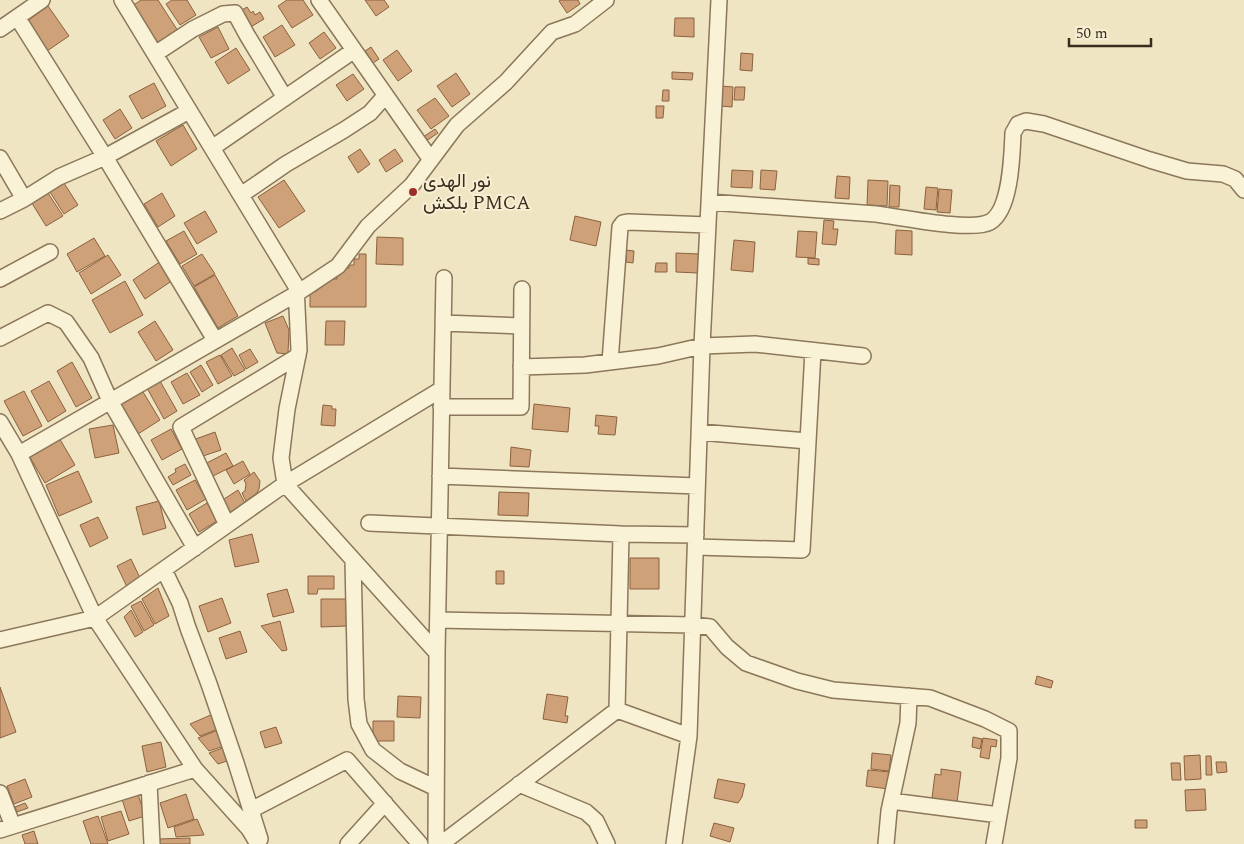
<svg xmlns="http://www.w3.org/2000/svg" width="1244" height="844" font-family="Spectral,Vazirmatn,serif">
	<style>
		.building { fill: #cfa178; stroke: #8b613e }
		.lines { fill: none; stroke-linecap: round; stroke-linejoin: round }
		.minor-casing { stroke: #8b7759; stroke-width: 18 }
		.minor { stroke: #faf2d7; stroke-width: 15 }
		.poi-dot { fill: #9d2d27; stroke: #f7efd3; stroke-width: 2 }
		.labels { text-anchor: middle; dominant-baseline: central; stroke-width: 4; stroke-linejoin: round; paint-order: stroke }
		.poi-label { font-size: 19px; fill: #3a2d1e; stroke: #f7efd3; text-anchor: start }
	</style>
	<rect width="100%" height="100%" fill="#f0e5c3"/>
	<path class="building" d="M141 0H158L178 31 156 45 132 6Z
		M172 0H187L196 15 180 25 166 4Z
		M287 0H303L313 15 292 28 278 6Z
		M365 0H384L389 7 376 16Z
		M561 0H578L580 4 567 13 559 1Z
		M48 6 69 36 47 51 26 22Z
		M247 7 251 13 253 11 255 15 260 12 264 19 249 28 240 11Z
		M675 18H694V37L674 36Z
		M282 25 295 45 275 57 263 37Z
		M218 27 229 49 211 58 199 37Z
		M324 32 336 48 320 59 309 43Z
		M371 47 379 59 373 63 365 51Z
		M236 48 250 70 228 84 215 62Z
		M397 50 412 71 398 81 383 60Z
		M741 53 753 54 752 71 740 70Z
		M672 72 693 73 692 80 672 79Z
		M456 73 470 94 452 107 437 86Z
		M353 74 364 89 347 101 336 85Z
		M154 83 166 106 142 119 129 96Z
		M721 86 733 87 732 107 720 106Z
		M735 87H745L744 100H734Z
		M663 90H669V101H662Z
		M435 98 449 116 431 129 417 110Z
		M656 106H664L663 118H656Z
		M120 109 132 128 115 139 103 120Z
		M183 125 197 149 171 166 156 141Z
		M435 129 438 133 426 141 423 137Z
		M360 149 370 164 358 173 348 157Z
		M395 149 403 161 386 172 379 160Z
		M732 170 753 171 752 188 731 187Z
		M761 170 777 171 775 190 760 189Z
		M837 176 850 177 849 199 835 198Z
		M62 180 78 205 64 214 48 189Z
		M284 180 305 211 279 228 258 197Z
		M868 180 888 181 887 206 867 205Z
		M890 185 900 186 899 207H889Z
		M926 187 938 188 936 210 924 209Z
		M939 189 952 190 950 213 937 212Z
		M46 190 63 216 46 226 30 200Z
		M162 193 175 216 158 227 144 204Z
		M205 211 217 232 197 244 184 223Z
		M575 216 601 222 596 246 570 240Z
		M824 220 834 221 833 229H838L836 245 822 244Z
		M896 230 912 231V255L895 254Z
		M184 231 197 254 180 264 166 241Z
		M798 231 817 232 815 258 796 257Z
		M377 237 403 238V265L376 264Z
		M94 238 105 256 77 272 67 254Z
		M734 240 755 242 753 272 731 270Z
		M626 250 634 251 633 263 626 262Z
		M676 253 699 254 698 273 676 272Z
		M202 254 215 274 194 286 182 266Z
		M359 254H366V307H310V291H317V287H321L322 281H331V279H337L336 271 342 268H349V265H354V259H359Z
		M108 255 121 275 91 294 79 273Z
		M808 258 819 259V265L808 264Z
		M161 261 173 280 145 299 133 280Z
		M656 263H667V272H655Z
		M215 275 238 316 218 328 194 287Z
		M125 281 143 315 110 333 92 300Z
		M283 316 289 330 288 354 277 353 265 323Z
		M155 321 173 350 156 361 138 332Z
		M326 321H345L344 345H325Z
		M232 348 245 370 234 376 221 355Z
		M250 349 258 362 246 369 239 355Z
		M220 355 232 376 218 384 206 362Z
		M72 362 92 398 76 407 57 371Z
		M201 365 213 385 202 392 190 372Z
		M187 373 200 395 183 404 171 382Z
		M49 381 66 411 48 422 31 391Z
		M160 381 177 411 164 419 147 388Z
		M140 387 160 420 138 434 117 401Z
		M24 391 42 426 23 436 4 401Z
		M534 404 570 408 568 432 532 429Z
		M323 405 332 406V409H336L335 426 321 425Z
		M596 415 617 417 615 435 598 434 599 426H595Z
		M113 425 119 453 95 458 89 429Z
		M171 429 182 449 162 460 151 440Z
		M215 432 221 450 200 457 193 440Z
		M58 436 75 465 45 483 28 454Z
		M511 447 531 450 529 467 510 466Z
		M226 453 233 466 211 477 205 464Z
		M243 461 250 474 234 484 226 470Z
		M185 464 191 475 173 485 168 477 176 472 175 469Z
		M78 471 92 502 59 516 46 485Z
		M254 472 260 481 259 489 257 493 246 501 242 493 245 491 246 484 244 480Z
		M195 480 206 499 187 510 176 490Z
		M238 490 245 503 228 514 221 501Z
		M499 492 529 493 528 516 498 515Z
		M159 501 166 528 143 535 136 507Z
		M207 503 217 521 199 532 189 514Z
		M98 517 108 538 90 547 80 525Z
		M252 534 259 562 235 567 229 540Z
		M630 558H659V589H630Z
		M131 559 141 580 127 587 117 566Z
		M496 571H504V584H496Z
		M308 576H334V589H318L317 594H308Z
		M158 588 169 616 155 624 142 599Z
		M287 589 294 612 273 617 267 594Z
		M222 598 231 623 208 632 199 606Z
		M321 599H346L347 626 321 627Z
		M141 601 154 625 144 631 131 606Z
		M131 610 143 632 135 637 124 617Z
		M280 621 287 650 282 651 261 626Z
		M240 631 247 652 226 659 219 638Z
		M1037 676 1053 681 1051 688 1035 684Z
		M0 687 16 732 0 738Z
		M547 694 568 697 565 716H568L567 723 543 719Z
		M398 696 421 697 420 718 397 717Z
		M213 714 218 729 200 736 190 724Z
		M373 721H394V741H373Z
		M276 727 282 743 265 748 260 732Z
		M218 730 224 746 209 751 198 738Z
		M973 737 982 739 980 749 972 747Z
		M983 738 997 740 996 747 991 746 989 759 980 757Z
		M161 742 166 767 147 772 142 746Z
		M225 747 230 760 218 764 209 753Z
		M872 753 891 755 889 771 871 769Z
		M1200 755 1201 779 1185 780 1184 756Z
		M1206 756H1211L1212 775H1206Z
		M1216 762H1226L1227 772 1217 773Z
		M1171 763H1180L1181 780H1172Z
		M941 769 961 772 957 802 932 798 935 774 941 775Z
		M868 770 890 772 888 789 866 786Z
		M25 779 32 797 14 804 7 786Z
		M718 779 745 784 742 797 738 803 714 798Z
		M1205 789 1206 810 1186 811 1185 790Z
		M137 791 145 816 129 821 121 796Z
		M186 794 194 819 168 828 160 803Z
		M25 803 28 808 17 812 15 807Z
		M121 811 129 834 108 841 101 817Z
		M98 816 108 844H91L83 821Z
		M197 819 204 835 176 837 174 827Z
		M1135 820H1147V828H1135Z
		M714 823 734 828 730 842 710 836Z
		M34 831 38 844H25L22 835Z
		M190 838V844H158V839Z"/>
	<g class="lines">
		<g class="minor-casing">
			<path id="minor" d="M122 0 296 286 299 350 287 409 281 458 285 484 437 653
				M319 0 431 160
				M17 17 105 157 215 340
				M0 29 42 0
				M155 54 193 29 223 14 235 13 247 35 285 98
				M212 148 353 51
				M0 158 24 199
				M241 195 286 164 344 130 370 113 385 96
				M709 202C765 206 821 210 876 214 901 217 971 232 990 222 1011 210 1012 155 1013 133L1018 124 1026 121 1044 124 1150 160 1187 171 1223 174 1235 179 1244 190
				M0 211 24 199 59 177 105 157 189 111
				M0 279 50 252
				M443 323 521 326
				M0 338 48 313 66 322 91 358 110 401 195 548
				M610 362 620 227 623 223 629 222 708 225
				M521 367 585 365 658 356 702 346 755 344 863 356
				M441 407H521L522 289
				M0 422 19 454 95 618 195 769 249 829 258 844
				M699 432 808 441
				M19 454 296 294 338 266 368 226 412 185 457 125 506 82 552 32 575 24 606 0
				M440 476 697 486
				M369 523 621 534 696 535
				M227 525 181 427 298 356
				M621 534 617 710 689 736
				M696 547 802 550 813 351
				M353 560 356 699 359 724 373 750 400 771 436 788
				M164 570 180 603 188 628 209 684 236 763 260 839
				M438 620 693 625 710 627 727 647 746 663 797 681 833 690 930 698 985 719 1009 731V758L994 844
				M0 640 95 618 285 484 442 389
				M149 783 152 844
				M519 784 586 812 596 821 607 844
				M0 793 13 826
				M891 801 999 815
				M251 810 347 760 420 844
				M0 830 195 769
				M348 844 385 803
				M436 844 437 653 444 278
				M441 844 617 710
				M674 844 689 736 702 346 719 0
				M886 844 889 811 908 723 909 696"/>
		</g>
		<use href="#minor" class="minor"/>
	</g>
	<circle class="poi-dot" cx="413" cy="192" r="5"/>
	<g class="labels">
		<g class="poi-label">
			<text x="423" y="181">نور الهدى<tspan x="423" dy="22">بلكش PMCA</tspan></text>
		</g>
	</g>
	<path d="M1069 38v8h82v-8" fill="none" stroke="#3a2d1e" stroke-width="2.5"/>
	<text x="1076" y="38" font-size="15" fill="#3a2d1e" stroke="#f7efd3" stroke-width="4" paint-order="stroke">50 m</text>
</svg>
